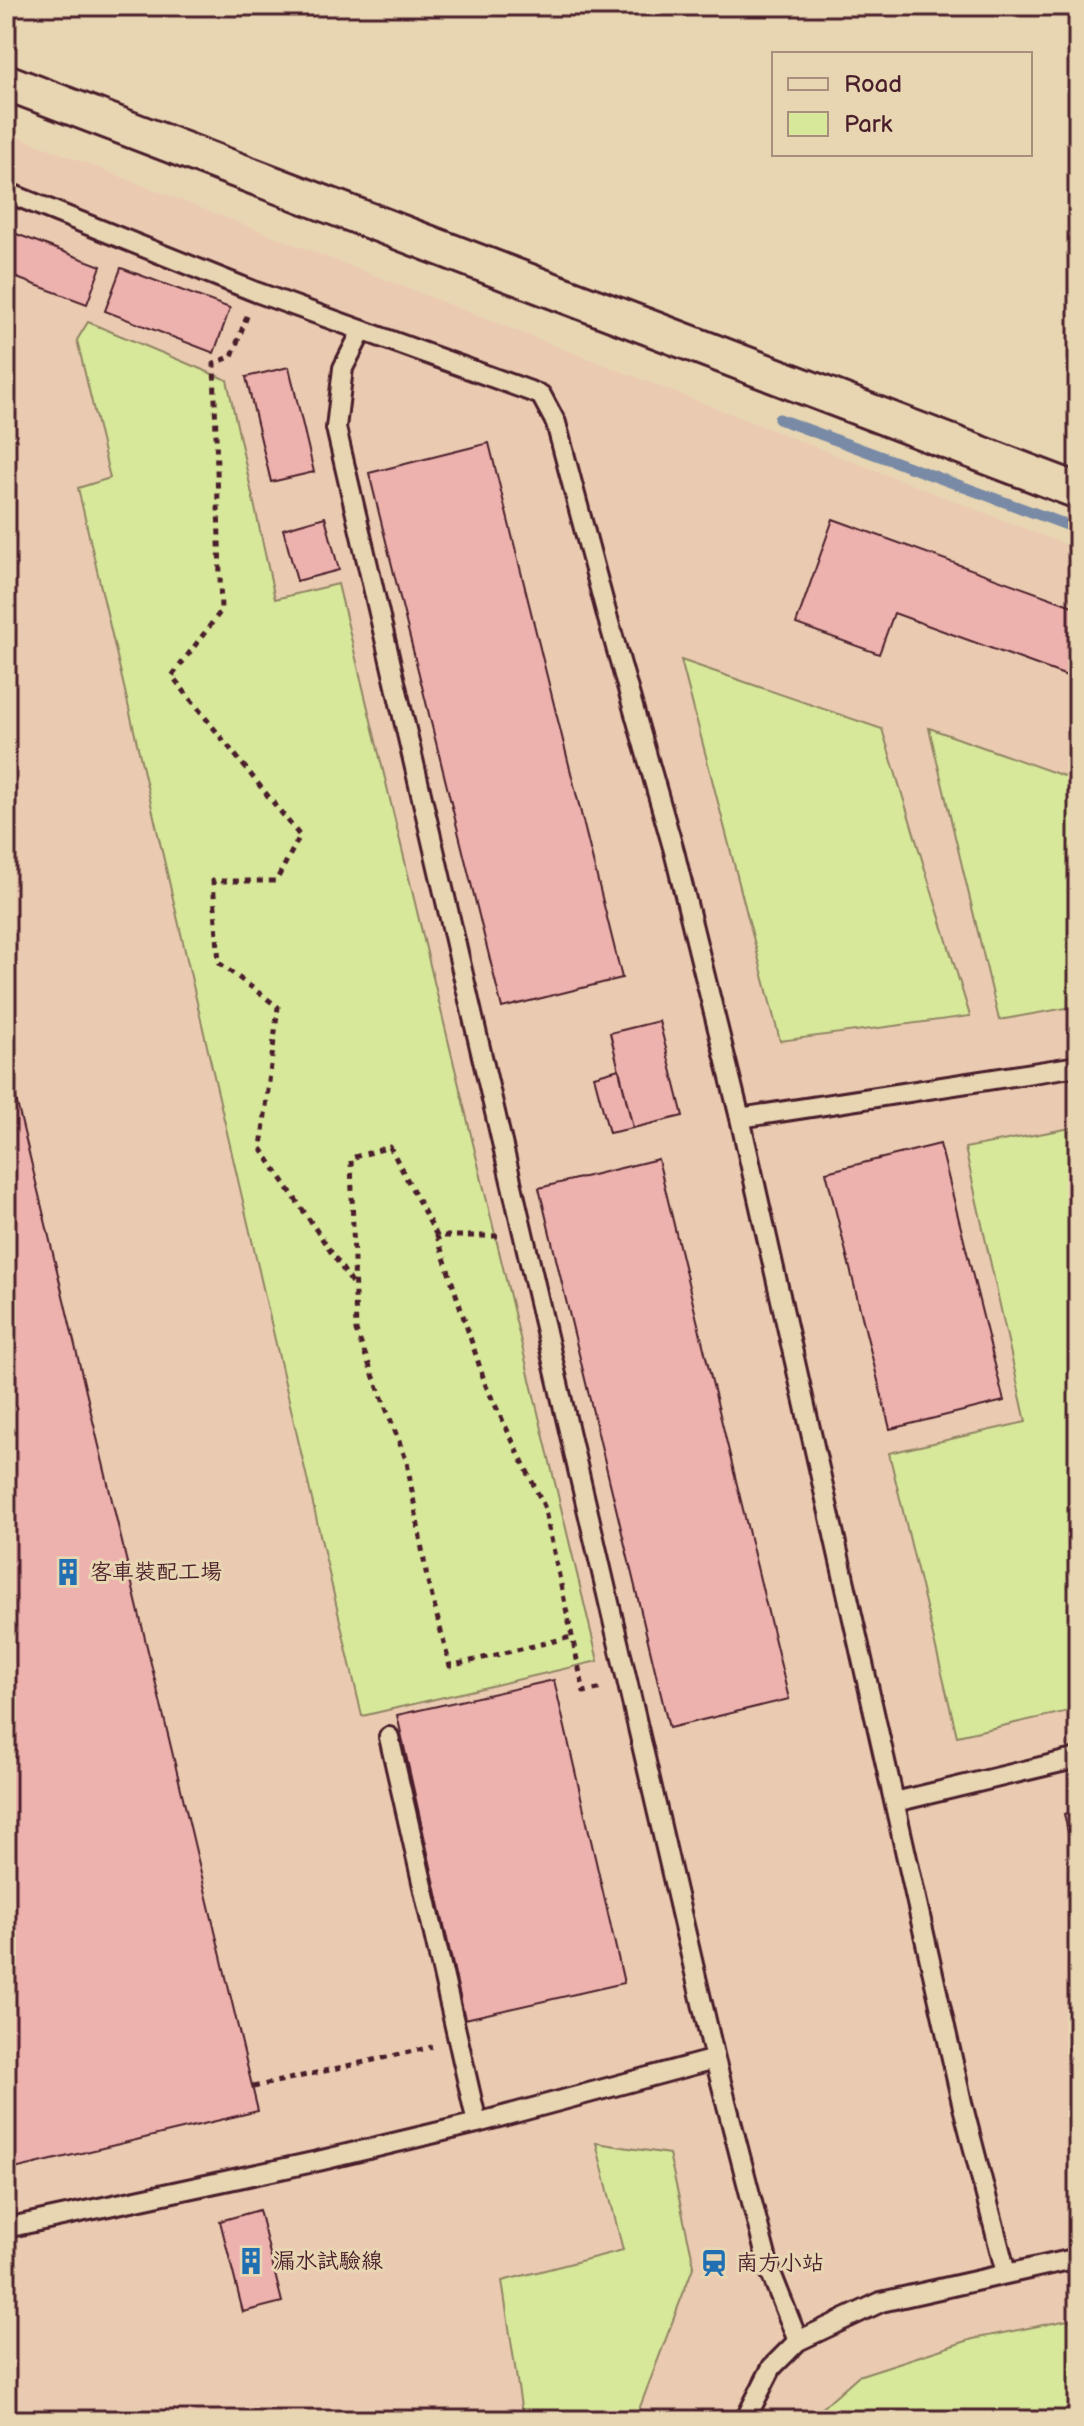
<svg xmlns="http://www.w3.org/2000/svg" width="1084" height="2426" font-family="'Balsamiq Sans','LXGW WenKai TC',sans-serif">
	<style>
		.built { fill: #eacbb1 }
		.green { fill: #d7e89b; stroke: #908463; stroke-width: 2 }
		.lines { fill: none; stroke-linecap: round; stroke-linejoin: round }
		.stream { stroke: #788aa5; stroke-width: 11 }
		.building { fill: #edb2ad; stroke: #4a1f2b; stroke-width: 2 }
		.service-casing { stroke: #4a1f2b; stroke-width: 24 }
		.minor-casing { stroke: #4a1f2b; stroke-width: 40 }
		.path { stroke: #4a1f2b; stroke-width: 5; stroke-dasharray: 6 6; stroke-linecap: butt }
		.service { stroke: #e8d6b3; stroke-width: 18 }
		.minor { stroke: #e8d6b3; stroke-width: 34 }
		.labels { text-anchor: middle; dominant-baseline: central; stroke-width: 6; stroke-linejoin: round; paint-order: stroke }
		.poi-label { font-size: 22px; fill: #4a1f2b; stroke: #e8d6b3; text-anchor: start }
	</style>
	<rect width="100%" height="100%" fill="#e8d6b3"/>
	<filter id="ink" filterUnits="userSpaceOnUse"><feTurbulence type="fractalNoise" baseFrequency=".0125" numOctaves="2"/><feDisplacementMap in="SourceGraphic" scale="16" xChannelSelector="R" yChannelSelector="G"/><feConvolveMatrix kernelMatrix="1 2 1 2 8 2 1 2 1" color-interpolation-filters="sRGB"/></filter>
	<g filter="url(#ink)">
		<path class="built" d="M6 132 1078 549V2318L973 2339 858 2376 808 2420H6Z"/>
		<path class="green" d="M88 322 227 380 275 599 338 584 598 1661 362 1716 78 488 110 478 77 340Z
			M681 660 882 729 970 1016 780 1041Z
			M929 728 1078 781V1006L999 1020Z
			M1071 1128 1078 1157V1709L957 1736 889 1453 1026 1422 965 1148Z
			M596 2143 669 2154 694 2265 635 2420H523L502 2281 623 2250Z
			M1078 2318V2420H808L858 2376 973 2339Z"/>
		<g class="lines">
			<path class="stream" d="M779 419 1078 529"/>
		</g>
		<path class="building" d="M6 230 101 266 87 304 6 274Z
			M121 268 230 308 214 353 105 311Z
			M289 367 314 472 271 482 246 377Z
			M489 443 622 978 502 1008 369 473Z
			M325 517 339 570 297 581 283 529Z
			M833 519 1078 608V680L894 613 879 654 796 624Z
			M659 1021 683 1116 633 1128 610 1033Z
			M6 1057 258 2111 6 2171Z
			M619 1069 633 1128 609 1133 594 1076Z
			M940 1144 1004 1401 890 1429 826 1172Z
			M658 1159 789 1699 669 1728 539 1188Z
			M554 1680 624 1983 465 2019 397 1715Z
			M1078 1811V1876L1064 1814Z
			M259 2210 282 2302 243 2312 220 2221Z"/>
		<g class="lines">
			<g class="service-casing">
				<path id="service" d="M6 192 256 292 541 395 556 423 608 619 674 851 740 1118 963 2107 1006 2273
					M362 331 343 368 336 428 715 2059 769 2268 798 2341
					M740 1118 1078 1066
					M389 1737 477 2123
					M895 1802 1078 1758
					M6 2228 318 2161 477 2123 715 2059
					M745 2420 772 2367 798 2341 881 2302 1078 2258"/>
			</g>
			<g class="minor-casing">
				<path id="minor" d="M6 82 1078 491"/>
			</g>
			<path class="path" d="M247 316 232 356 214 364 221 611 172 676 300 836 276 881H213L219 963 278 1007 261 1148 354 1286
				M437 1236 390 1147 351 1158 356 1331 407 1462 427 1578 450 1666 571 1637
				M498 1236H437L486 1386 544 1506 584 1692 603 1688
				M253 2087 432 2047"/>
			<use href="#service" class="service"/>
			<use href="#minor" class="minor"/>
		</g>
	</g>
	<defs>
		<g id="building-bare" transform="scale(2.16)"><path d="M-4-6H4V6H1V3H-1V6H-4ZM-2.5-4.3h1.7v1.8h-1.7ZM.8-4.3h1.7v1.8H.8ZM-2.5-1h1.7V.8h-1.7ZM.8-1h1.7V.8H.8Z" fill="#1f6fb2" stroke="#e8d6b3" stroke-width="2.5" paint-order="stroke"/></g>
		<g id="station-bare" transform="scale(2.16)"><path d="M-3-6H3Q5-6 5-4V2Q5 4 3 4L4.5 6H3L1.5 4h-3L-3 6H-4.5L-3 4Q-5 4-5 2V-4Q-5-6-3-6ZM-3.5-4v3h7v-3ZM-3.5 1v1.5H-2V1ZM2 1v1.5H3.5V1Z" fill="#1f6fb2" stroke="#e8d6b3" stroke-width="2.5" paint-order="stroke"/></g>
	</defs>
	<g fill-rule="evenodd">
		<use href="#building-bare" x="68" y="1572"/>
		<use href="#building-bare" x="251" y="2261"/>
		<use href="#station-bare" x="714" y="2263"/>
	</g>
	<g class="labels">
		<g class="poi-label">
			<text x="90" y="1572">客車裝配工場</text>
			<text x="273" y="2261">漏水試驗線</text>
			<text x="736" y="2263">南方小站</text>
		</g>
	</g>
	<rect width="1084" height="2426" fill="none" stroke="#e8d6b3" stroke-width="32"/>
	<rect x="16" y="16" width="1052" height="2394" fill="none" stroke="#4a1f2b" stroke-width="3" filter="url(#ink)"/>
	<rect x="772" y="52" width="260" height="104" fill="#e8d6b3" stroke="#a98d7d" stroke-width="2"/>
	<rect x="788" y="78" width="40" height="12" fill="#e8d6b3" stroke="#a98d7d" stroke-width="2"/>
	<text x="844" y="92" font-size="24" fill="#4a1f2b">Road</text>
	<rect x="788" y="112" width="40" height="24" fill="#d7e89b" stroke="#a98d7d" stroke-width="2"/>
	<text x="844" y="132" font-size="24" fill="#4a1f2b">Park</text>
</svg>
